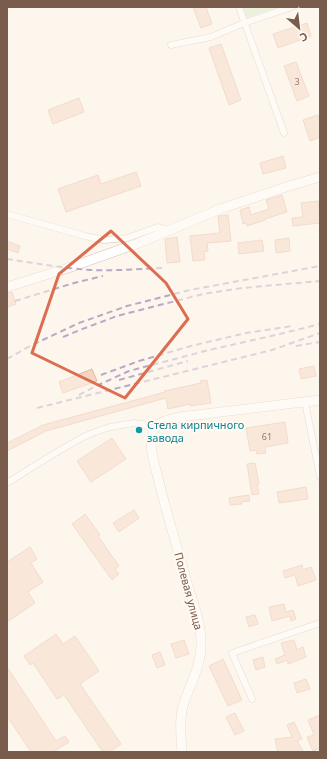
<svg xmlns="http://www.w3.org/2000/svg" width="327" height="759" font-family="'Noto Sans',sans-serif">
	<style>
		.green { fill: #d8ecc9 }
		.building { fill: #f3d5c3; stroke: #e6bba3 }
		.lines { fill: none; stroke-linecap: round; stroke-linejoin: round }
		.street-casing { stroke: #d1beb0; stroke-width: 7 }
		.secondary-casing { stroke: #d6c0b0; stroke-width: 10 }
		.street { stroke: #fff; stroke-width: 6 }
		.secondary { stroke: #fff; stroke-width: 9 }
		.rail { stroke: #b9a8c9; stroke-width: 2; stroke-dasharray: 6 4; stroke-linecap: butt }
		.marked { fill: none; stroke: #dc6d51; stroke-width: 3; stroke-linejoin: round }
		.culture-dot { fill: #0f9aa8; stroke: #fffaf3; stroke-width: 1.5 }
		.labels { text-anchor: middle; dominant-baseline: central; stroke-width: 4; stroke-linejoin: round; paint-order: stroke }
		.number-label { font-size: 9px; fill: #987a6a }
		.culture-label { font-size: 11px; fill: #0d838f; stroke: #fffaf3; text-anchor: start }
		.street-label { font-size: 11px; fill: #7a5c4d; stroke: #fffaf3 }
	</style>
	<rect width="100%" height="100%" fill="#fdf6ec"/>
	<path class="green" d="M242 7H280L246 18Z"/>
	<path class="building" d="M193 7H206L212 24 201 28Z
		M307 23 311 36 278 48 273 34Z
		M221 44 241 100 229 105 209 48Z
		M296 62 309 96 297 101 284 66Z
		M79 98 84 112 53 124 48 110Z
		M318 115 320 121V137L310 141 303 120Z
		M283 156 286 168 263 174 260 163Z
		M136 172 141 186 66 212 58 189 98 175 101 184Z
		M282 195 287 212 265 219V220L247 226 246 223 243 224 240 210 249 207 251 215 269 209 266 200Z
		M318 201 320 215V223L293 226 292 218 303 217 301 203Z
		M228 215 231 241 207 243 208 251 204 252 205 260 193 261 190 236 220 233 218 216Z
		M177 237 180 262 167 263 165 239Z
		M289 238 290 251 276 253 275 240Z
		M262 240 264 251 239 254 238 243Z
		M7 241 20 246 18 253 7 249Z
		M12 292 16 304 7 307V293Z
		M314 366 316 376 301 379 299 369Z
		M92 369 97 381 63 393 59 382Z
		M207 380 211 403 190 406V404L168 409 166 398 46 431 7 451V443L43 425 165 392 164 391 201 383 200 381Z
		M285 422 288 443 265 447 266 453 257 454 256 450 250 451 246 428Z
		M112 438 126 459 91 482 77 461Z
		M255 463 259 484H257L259 494 252 495 247 464Z
		M306 487 308 499 279 503 277 492Z
		M249 495 250 501 241 502 242 504 230 505 229 498Z
		M134 510 139 518 119 532 113 523Z
		M85 514 100 535 98 536 119 566 115 569 119 574 112 580 72 524Z
		M30 547 37 559 31 563 43 582 28 592 35 603 7 622V562Z
		M302 565 303 570 311 567 316 580 298 586 295 575 285 578 283 571Z
		M284 604 286 612 293 610 296 619 291 621 290 616 272 621 269 607Z
		M255 615 258 624 249 627 246 617Z
		M56 634 63 644 75 636 99 671 80 684 121 744 109 752H103L64 695 57 699 33 663 30 665 24 656Z
		M184 640 189 654 176 658 171 644Z
		M294 640 297 650 303 647 306 657 288 664 287 660 277 664 275 659 285 655 281 643Z
		M160 652 165 665 157 668 152 655Z
		M263 657 265 667 256 670 253 660Z
		M223 659 242 700 228 706 209 666Z
		M7 667 56 741 65 736 69 742 53 752H31L7 716Z
		M306 679 310 689 297 693 294 683Z
		M235 713 244 731 235 735 226 717Z
		M320 715V748L313 751 307 737 314 735 308 720Z
		M294 722 302 739 297 741 304 752H278L275 739 292 737 287 725Z"/>
	<g class="lines">
		<g class="street-casing">
			<path id="street" d="M239 7 284 133
				M171 45 211 37 244 23 292 7
				M7 214 85 236 104 240 127 238 158 227 168 230
				M305 402 320 477
				M7 483 52 455 85 436 98 431 110 427 134 423 143 424 154 430
				M252 699 232 653 320 623"/>
		</g>
		<g class="secondary-casing">
			<path id="secondary" d="M7 287 68 268 139 243 220 209 289 186 320 177
				M182 752C181 738 179 719 183 706 189 685 202 666 201 643 201 624 194 605 188 586 178 550 167 515 158 478 155 465 147 444 154 430 158 421 171 419 180 417L320 400"/>
		</g>
		<use href="#street" class="street"/>
		<use href="#secondary" class="secondary"/>
		<path class="rail" d="M7 259C34 263 62 268 90 270 114 271 139 269 164 268
			M15 301 74 283 103 276
			M63 337 80 330 117 316 203 294 242 288 320 281
			M296 346 320 342
			M7 359 30 346 79 323 127 306 190 290 320 266
			M101 375 139 361 191 346 246 333 292 326
			M119 380 188 361
			M79 395 94 387 129 371 209 350 280 334 320 324
			M37 408 272 350 320 333"/>
	</g>
	<path d="M0 0H327V759H0ZM111 231 166 283 188 319 125 398 32 353 59 274Z" fill="#fdf6ec" fill-opacity=".55" fill-rule="evenodd"/>
	<path class="marked" d="M111 231 166 283 188 319 125 398 32 353 59 274Z"/>
	<circle class="culture-dot" cx="139" cy="430" r="4"/>
	<g class="labels">
		<g class="number-label">
			<text x="297" y="81">3</text>
			<text x="267" y="436">61</text>
		</g>
		<g class="culture-label">
			<text x="147" y="424">Стела кирпичного<tspan x="147" dy="13">завода</tspan></text>
		</g>
		<g class="street-label">
			<text transform="translate(189 591) rotate(75)">Полевая улица</text>
		</g>
	</g>
	<rect width="327" height="759" fill="none" stroke="#7a5c4d" stroke-width="16"/>
	<g transform="translate(299 28) rotate(152)" stroke="#fffaf3" stroke-width="3" paint-order="stroke">
	<path d="M0-3L7 15L0 10L-7 15Z" fill="#7a5c4d"/>
	<text y="-6" font-size="11" font-weight="bold" text-anchor="middle" fill="#7a5c4d">С</text>
	</g>
</svg>
